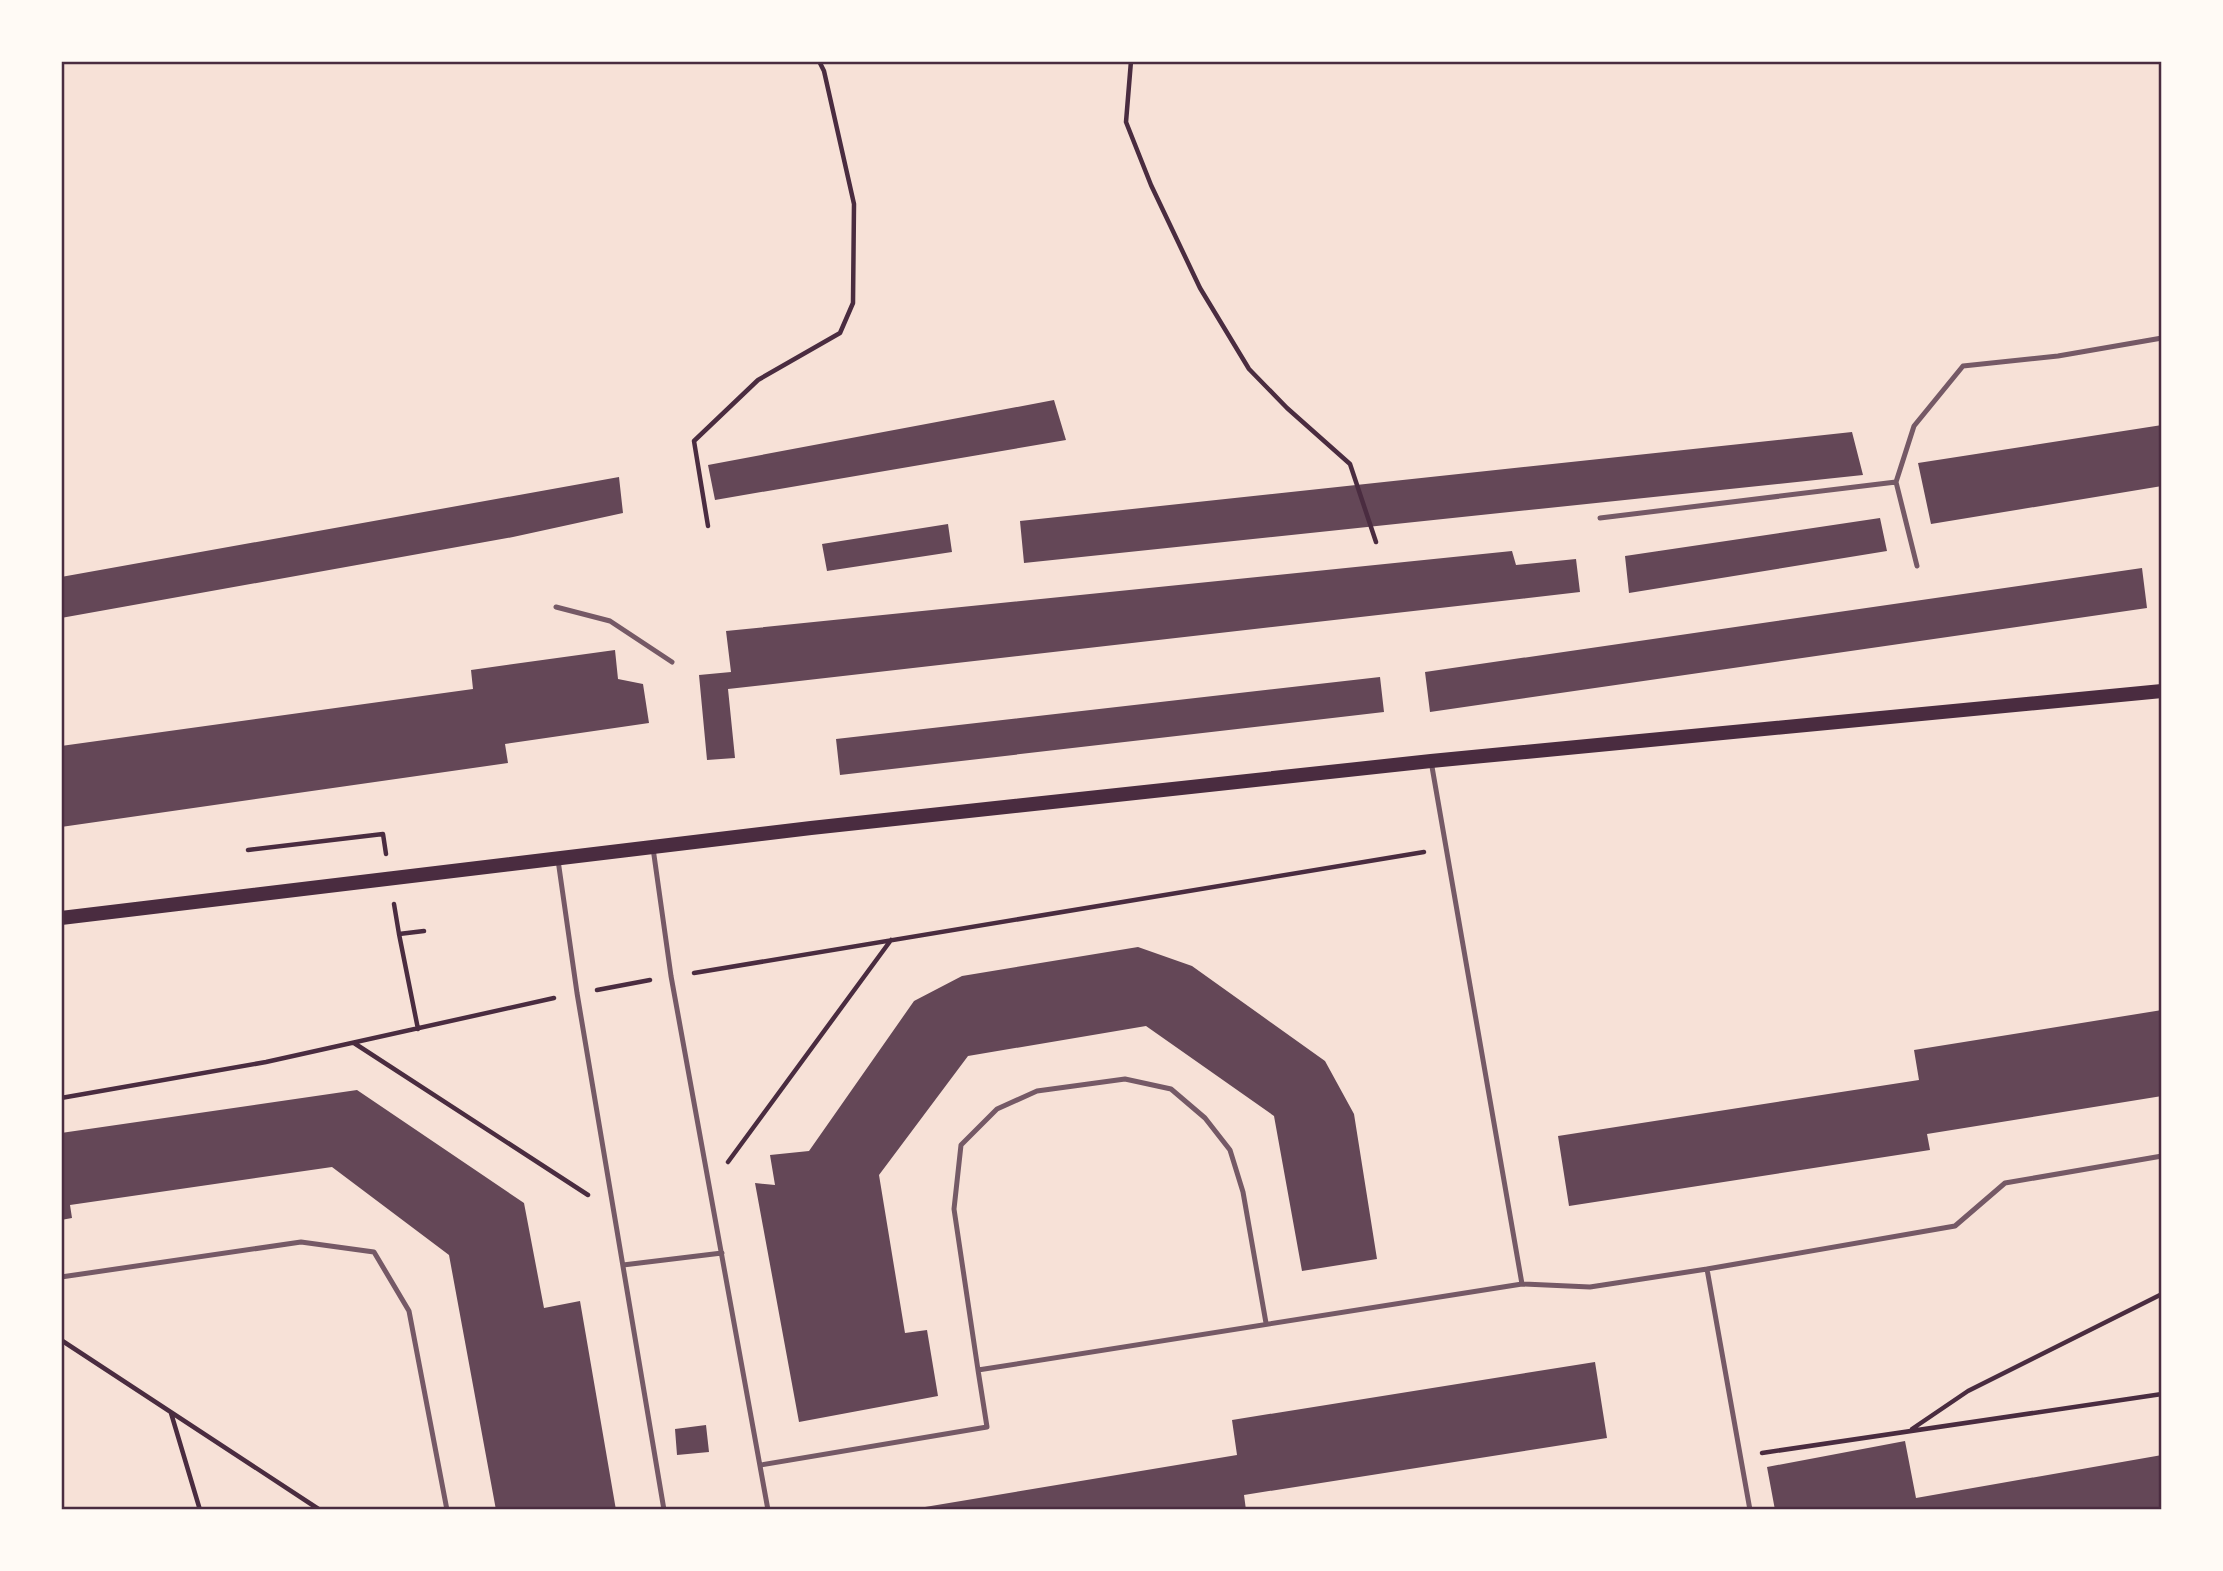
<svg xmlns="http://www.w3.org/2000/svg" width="2223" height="1571" font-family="'Exo 2',sans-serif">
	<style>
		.building { fill: #644757 }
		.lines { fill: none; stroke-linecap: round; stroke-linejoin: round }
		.path { stroke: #4a2c40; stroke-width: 4.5 }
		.service { stroke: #755966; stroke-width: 5 }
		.secondary { stroke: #4a2c40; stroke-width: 14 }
		.neatline { fill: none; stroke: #4a2c40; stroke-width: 2.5 }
	</style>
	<rect width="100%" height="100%" fill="#f7e1d7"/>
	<path class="building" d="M1054 400 1066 440 715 500 708 465Z
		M2162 425V486L1931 524 1918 463Z
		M1852 432 1863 475 1024 563 1020 521Z
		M619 477 623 513 513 537 61 618V577Z
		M1880 518 1887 551 1629 593 1625 556Z
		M948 524 952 552 827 571 822 544Z
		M1512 551 1516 565 1576 559 1580 592 728 689 735 758 707 760 699 675 731 672 726 631Z
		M2142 568 2147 608 1430 712 1425 672Z
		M615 650 618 679 643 684 649 723 505 744 508 763 61 827V746L473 689 471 670Z
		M1380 677 1384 712 840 775 836 739Z
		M1138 947 1192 966 1325 1061 1354 1114 1377 1259 1302 1271 1274 1116 1146 1026 968 1056 879 1175 905 1333 927 1330 938 1396 799 1422 755 1183 775 1185 770 1155 809 1151 914 1001 962 976Z
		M2162 1010V1096L1927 1134 1930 1150 1569 1206 1558 1136 1919 1080 1914 1050Z
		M357 1090 524 1203 544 1308 580 1301 616 1510H496L449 1255 332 1167 70 1205 72 1218 61 1220V1133Z
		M1595 1362 1607 1438 1244 1495 1246 1510H907L1237 1455 1232 1420Z
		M706 1425 709 1452 677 1455 675 1429Z
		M1905 1441 1916 1498 2162 1455V1510H1775L1767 1467Z"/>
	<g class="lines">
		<path class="path" d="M1131 61 1126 122 1151 185 1200 288 1249 369 1287 408 1350 464 1376 542
			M708 526 694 441 758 380 840 333 853 303 854 204 824 71 819 61
			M248 850 383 834 386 854
			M394 904 399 934
			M694 973 1424 852
			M597 990 650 980
			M418 1029 399 934 424 931
			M354 1043 588 1195
			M61 1098 266 1062 554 998
			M728 1162 891 940
			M61 1340 320 1510
			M171 1413 200 1510
			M1912 1429 1968 1391 2162 1294
			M1762 1453 2162 1394"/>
		<path class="service" d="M1600 518 1896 482
			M1917 566 1896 482 1914 426 1963 366 2058 356 2162 338
			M556 607 610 621 672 662
			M1431 761 1522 1284 1590 1287 1707 1269 1750 1510
			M653 848 671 976 768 1510
			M558 860 577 993 664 1510
			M623 1265 722 1253
			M1707 1269 1955 1226 2005 1183 2162 1156
			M61 1277 301 1242 374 1252 409 1311 447 1510
			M978 1370 954 1209 961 1145 997 1109 1037 1091 1125 1079 1171 1089 1205 1118 1230 1150 1243 1192 1266 1323
			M761 1465 987 1427 978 1370 1522 1284"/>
		<path class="secondary" d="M61 918 811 828 1431 761 2162 691"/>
	</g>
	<rect width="2223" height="1571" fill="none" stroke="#fffaf5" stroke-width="126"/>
	<rect x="63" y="63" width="2097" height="1445" class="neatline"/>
</svg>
